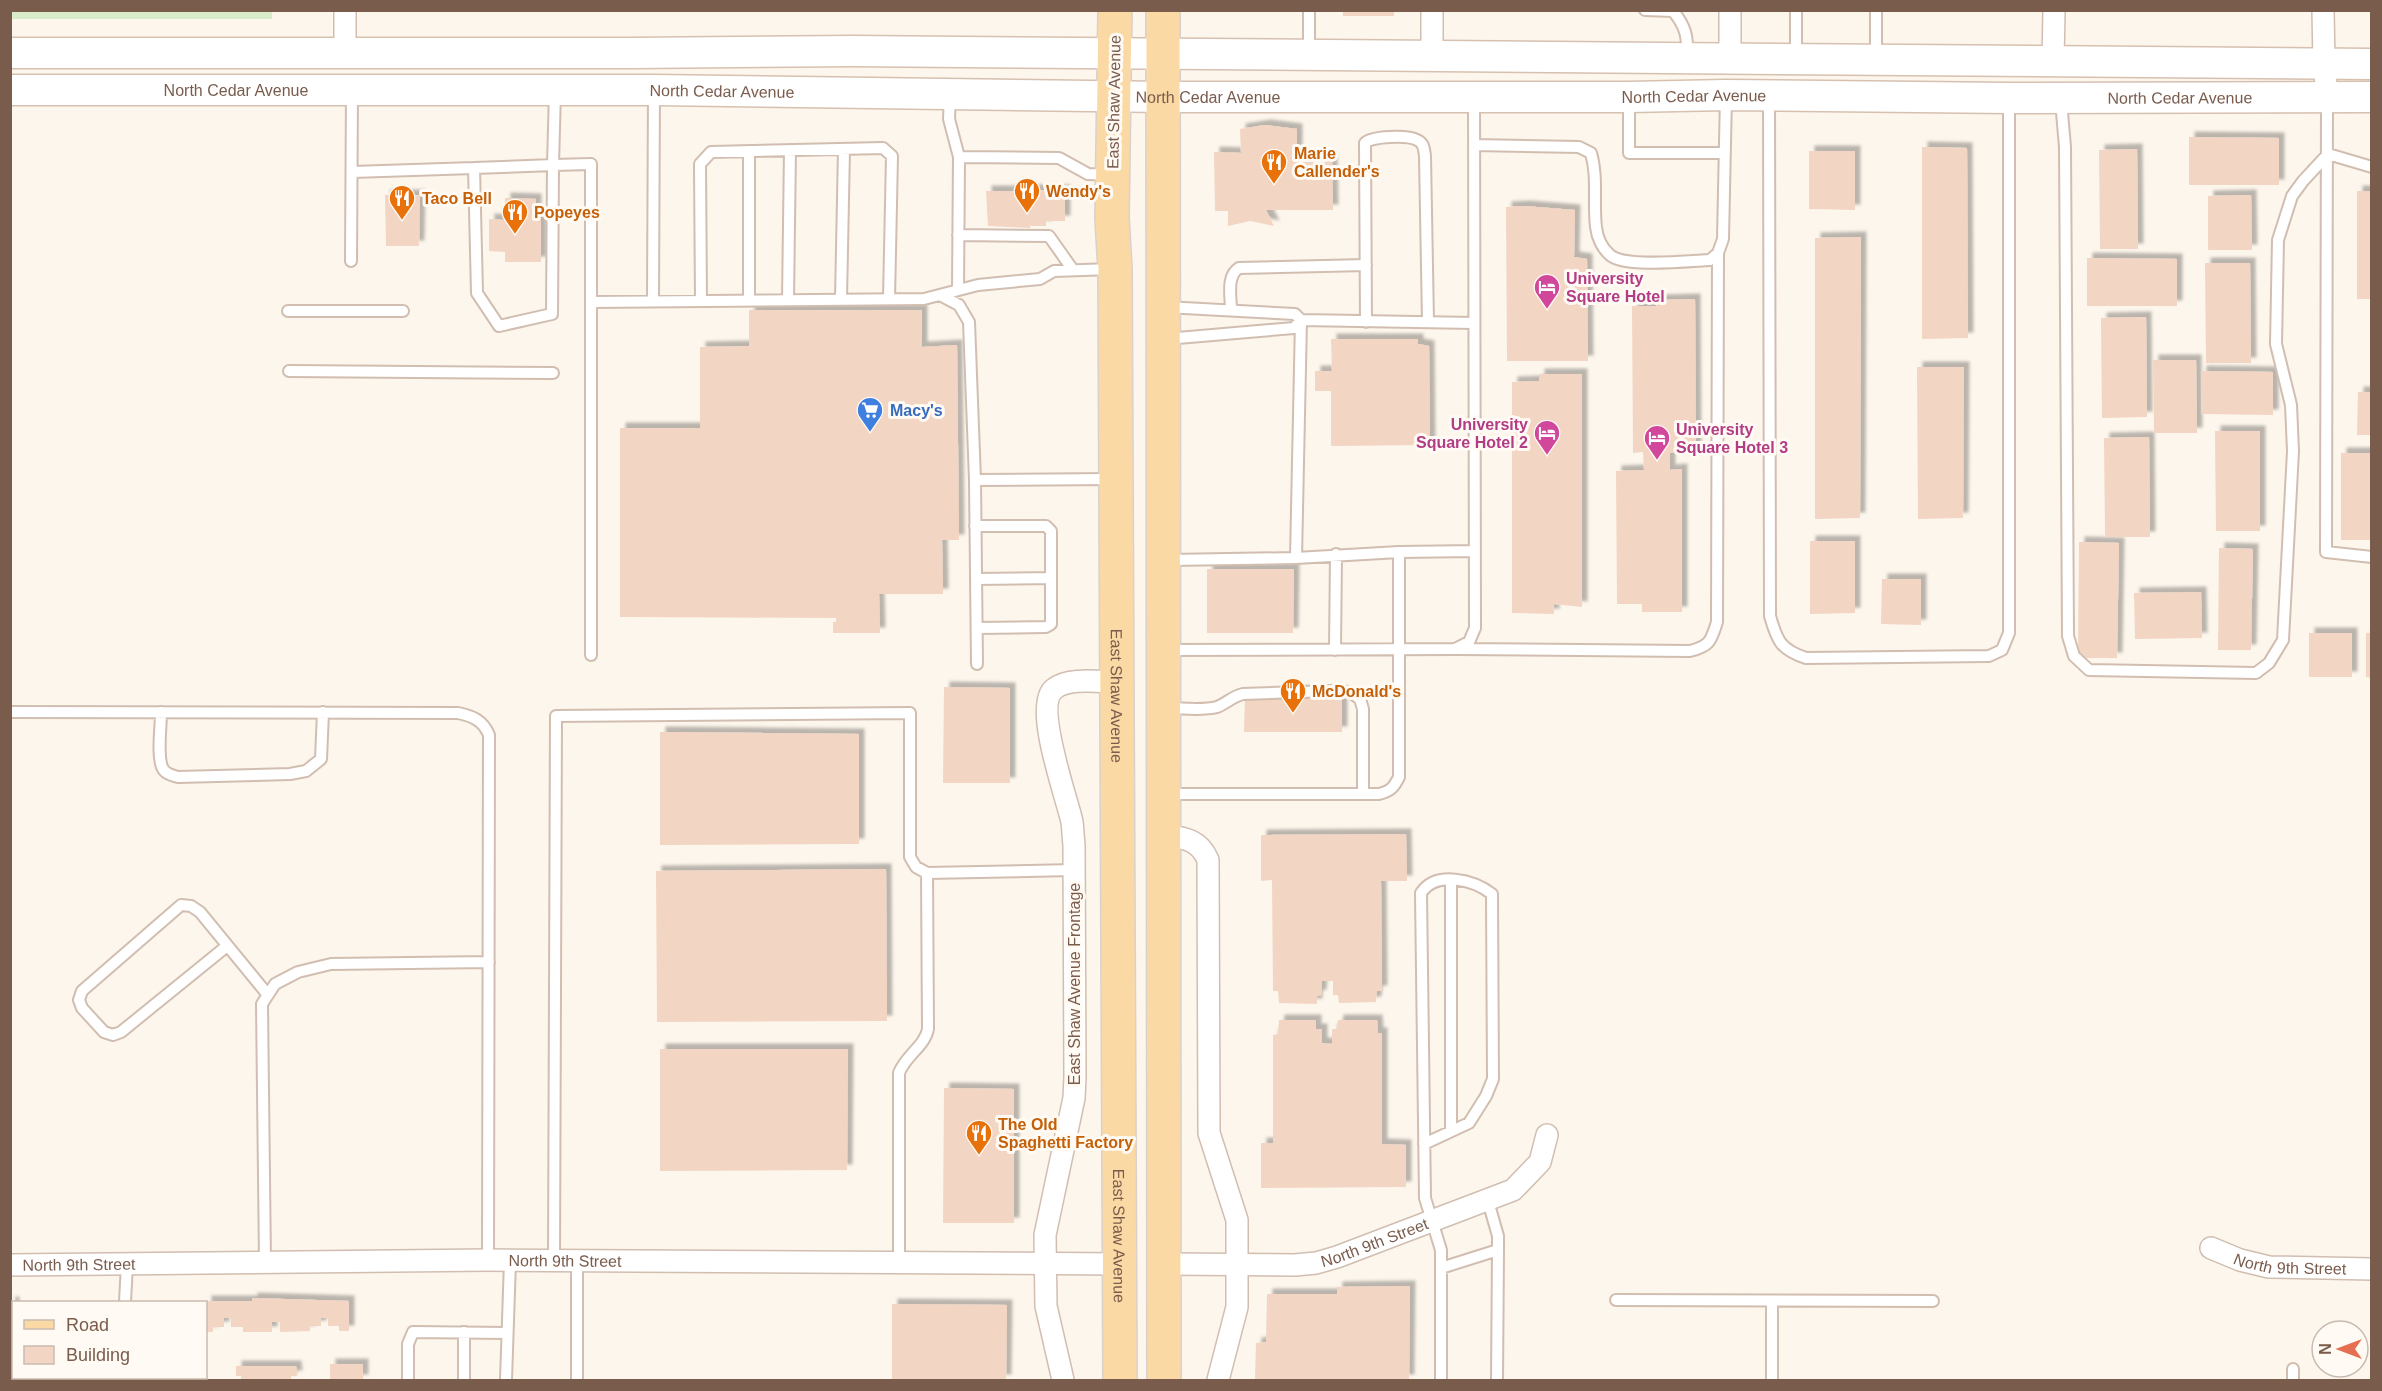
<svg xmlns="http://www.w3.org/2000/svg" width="2382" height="1391" font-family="Arial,sans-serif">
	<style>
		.green { fill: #d8ecc9 }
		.building { fill: #f3d5c3; filter: url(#shadow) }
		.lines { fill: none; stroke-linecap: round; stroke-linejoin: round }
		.service-casing { stroke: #d1beb0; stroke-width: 14 }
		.minor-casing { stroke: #d1beb0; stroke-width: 24 }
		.secondary-casing { stroke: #d6c0b0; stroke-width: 33 }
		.primary-casing { stroke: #dad1cd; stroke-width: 36 }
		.service { stroke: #fff; stroke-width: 10 }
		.minor { stroke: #fff; stroke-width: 21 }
		.secondary { stroke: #fff; stroke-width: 30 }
		.primary { stroke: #fbd9a5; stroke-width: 33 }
		.labels { text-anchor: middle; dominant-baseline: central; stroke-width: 6; stroke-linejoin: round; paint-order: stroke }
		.street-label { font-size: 16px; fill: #7a5c4d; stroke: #fffaf3 }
		.food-label { font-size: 16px; font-weight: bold; fill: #c56008; stroke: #fffaf3; text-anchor: start }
		.hotel-label { font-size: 16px; font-weight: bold; fill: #b23c85; stroke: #fffaf3; text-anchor: start }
		.shop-label { font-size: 16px; font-weight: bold; fill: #366cbe; stroke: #fffaf3; text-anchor: start }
	</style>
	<defs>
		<filter id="shadow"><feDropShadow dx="5.5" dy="-5.5" stdDeviation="1.5" flood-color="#0004"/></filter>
	</defs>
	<rect width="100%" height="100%" fill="#fdf6ec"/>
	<path class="green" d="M11 10H272V19H11Z"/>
	<path class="building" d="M1343 10H1394V16H1343Z
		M1265 125 1297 129V161H1332L1333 210H1266L1274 226 1250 221 1228 226V211H1215L1214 152 1241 153 1240 129Z
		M2189 137 2279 138V185H2189Z
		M1922 147 1967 148 1968 338 1922 339Z
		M2137 149 2138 249H2100L2099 150Z
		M1809 151H1855V210L1809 209Z
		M1031 190H1065V221H1046V226H1030V228L988 226 986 191H1016V195H1031Z
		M2357 191H2372V299H2357Z
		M385 195H420L419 246H386Z
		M2251 195 2252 250H2208V196Z
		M505 198 536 199V216H541V262H505V252L489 251V219L505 220Z
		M1524 206 1575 210 1574 257 1587 259 1588 361H1507L1506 207Z
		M1861 237 1860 518 1815 519V238Z
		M2087 258 2177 259V306H2087Z
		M2205 263H2250L2251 363H2206Z
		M1695 299 1696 452 1670 453V470L1682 469V612H1642V604H1617L1616 471 1644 470 1643 452 1633 453 1632 306H1656V300Z
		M749 310H922V347L957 345 959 540H942L943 594H879L880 633H833V622H836V618L620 617V428H700V347L749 346Z
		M2146 317 2147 417 2102 418 2101 318Z
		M1331 339H1418V344L1429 346 1430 445 1331 446V391H1315V371H1332Z
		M2153 360H2196L2197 433H2154Z
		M1917 367H1964L1963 518 1918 519Z
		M2201 371 2273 372V415L2201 414Z
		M1539 374H1582V607L1554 604V614L1512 613V382L1539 381Z
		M2358 392H2372V435H2357Z
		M2215 431H2260V531H2216Z
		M2149 437 2150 537H2105L2104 438Z
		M2341 453H2372V540H2341Z
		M1810 541H1855V613L1810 614Z
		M2079 542 2119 543 2117 658H2078Z
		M2219 548 2253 549 2251 650H2218Z
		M1207 569H1294L1293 633H1207Z
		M1882 579H1921V625L1881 624Z
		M2201 592 2202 638 2135 639 2134 593Z
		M2309 633H2352V677H2309Z
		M2366 633H2372V678L2366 677Z
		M944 687 1010 688V783H943Z
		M1314 691V697H1342V732H1244L1245 696Z
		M660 732 859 734V844L660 845Z
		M1406 834 1407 881H1381L1382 991H1377L1376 1002 1339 1003 1338 995H1333V981H1322L1321 995 1317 996V1004L1279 1003 1278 991H1273L1272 880 1261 881V835Z
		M886 869 887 1021 657 1022 656 871Z
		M1279 1020H1316V1029H1322V1043L1332 1044V1029H1337L1338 1020H1377L1378 1033H1382V1144L1406 1145V1187L1261 1188V1143H1273V1035L1278 1034Z
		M660 1049H848L847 1170 660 1171Z
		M944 1088 1014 1089V1223H943Z
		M1410 1286 1409 1380H1255L1256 1343 1266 1342 1267 1294H1337V1287Z
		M252 1298 349 1301V1331H339V1326H328V1318H321V1326H310V1331L280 1332V1322H272V1332H243V1327H231V1318H224V1327H213V1332H206V1301H252Z
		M10 1302H14V1336H10Z
		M892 1304 1007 1305 1006 1380H892Z
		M10 1361H14V1378H29V1380H10Z
		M330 1364H363V1380H330Z
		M236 1366H296L297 1376H291V1380H241V1376H236Z
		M64 1378H97V1380H64Z"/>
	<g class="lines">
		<g class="service-casing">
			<path id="service" d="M1309 10V52
				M1645 10 1673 11C1687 28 1687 37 1688 58
				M1796 10V58
				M1876 10V58
				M555 91 553 165 591 164V655
				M950 95 949 119 959 157 1059 158 1088 174 1110 175
				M1769 97 1770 616C1777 641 1781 650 1806 658L1989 656 2002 650 2009 633V99
				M1629 98V153H1725
				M2327 100 2326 552 2372 557
				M2061 101 2065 147 2068 636 2074 656 2089 670 2256 673 2269 663 2283 640 2293 451 2291 405 2276 344 2278 240 2292 196 2303 181 2328 154 2372 167
				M1474 145 1579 147 1591 153C1598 177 1593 202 1596 227 1597 237 1602 248 1610 255 1624 268 1689 261 1710 260L1718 253 1723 239 1726 95
				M553 165 552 314 499 326 477 293 474 168Z
				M352 172 474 168
				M958 235 1049 236 1073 270
				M351 261 352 91
				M958 290 959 157
				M940 295 959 305 969 322 975 480 977 664
				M841 299 844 149
				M749 300V151
				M788 300 790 150
				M653 301 654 91
				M701 301 700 164 711 152 883 148 892 156 889 299
				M591 302 924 299 978 285 1040 279 1054 271 1112 269
				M1165 307 1295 314 1301 320 1294 328 1166 339
				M1231 310C1231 297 1226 276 1239 268L1366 265
				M288 311H403
				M1366 322 1365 143C1371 136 1408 135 1417 140 1424 143 1424 149 1425 156L1428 322
				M289 371 553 373
				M975 480 1113 479
				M975 526H1046L1051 531V578L976 579
				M1296 558 1301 320 1474 323
				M1168 560 1296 558 1399 552 1475 551
				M977 628 1046 627 1051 624V578
				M1458 649 1690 651C1710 646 1711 641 1717 622L1718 253
				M1168 650 1455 649 1469 642 1475 628 1474 97
				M1335 650 1336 554
				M1167 708C1183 708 1202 711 1217 707 1227 703 1233 696 1243 694L1331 691 1350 692 1360 699 1363 709V794
				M10 712 458 713C472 716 483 720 489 735L488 1260
				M161 712C161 727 157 754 162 767 165 774 171 775 178 777L290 774 306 771 321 759 323 712
				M1166 794H1379C1391 791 1394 787 1399 777V552
				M1451 881V1131
				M227 946 121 1032 113 1035 104 1032 82 1008 79 1000 82 991 181 905 191 906 200 912 268 995
				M1424 1144 1469 1123 1486 1096 1493 1079 1492 894C1474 880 1436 870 1421 893L1425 1198 1441 1250V1268L1498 1250V1236L1488 1201
				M554 1261 556 716 910 713V857L916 867 927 873
				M577 1261V1380
				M265 1263 262 1004 275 984 298 972 331 964 489 962
				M899 1263V1073C905 1056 925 1046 928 1029L927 873 1074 870
				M1616 1300 1933 1301
				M125 1302 127 1264
				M2293 1369V1380
				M128 1378 129 1380
				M408 1380V1344L413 1332 507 1333
				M464 1380V1332
				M506 1380 510 1261
				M1441 1380V1268
				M1497 1380 1498 1250
				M1772 1380V1301"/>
		</g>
		<g class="minor-casing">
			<g id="minor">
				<path d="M1432 10V56"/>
				<path d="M2323 10 2324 63 2327 96"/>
				<path d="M345 53V10"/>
				<path d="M1730 58V10"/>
				<path d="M2053 60 2054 10"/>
				<path d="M1163 835C1184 838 1199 839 1208 860L1209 1133 1237 1220V1307L1218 1380"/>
				<path id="s1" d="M2211 1248 2240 1260 2269 1267 2372 1269"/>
				<path id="s2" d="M1164 1264 1295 1265 1316 1263 1337 1257 1513 1190 1540 1162 1547 1135"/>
				<path id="s3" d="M10 1265 488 1260 1121 1264"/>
				<path d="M1063 1380 1046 1306 1045 1235 1074 1098 1075 1077 1074 845C1073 837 1073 830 1072 822 1067 798 1033 706 1054 689 1068 677 1100 682 1117 682"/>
			</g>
		</g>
		<g class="secondary-casing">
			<g id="secondary">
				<path d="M10 53H633L853 51 2372 64"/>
				<path id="s4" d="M10 90H654L1164 97H1629L1726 95 2009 98 2372 97"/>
			</g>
		</g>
		<g class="primary-casing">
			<g id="primary">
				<path id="s5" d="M1115 10 1112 218 1115 269 1120 1380"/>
				<path d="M1163 10 1164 1380"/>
			</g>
		</g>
		<use href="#service" class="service"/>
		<use href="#minor" class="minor"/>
		<use href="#secondary" class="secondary"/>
		<use href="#primary" class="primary"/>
	</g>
	<defs>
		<g id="restaurant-pin" transform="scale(1.35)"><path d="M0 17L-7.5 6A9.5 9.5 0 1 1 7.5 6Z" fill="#e8710a" stroke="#fffaf3"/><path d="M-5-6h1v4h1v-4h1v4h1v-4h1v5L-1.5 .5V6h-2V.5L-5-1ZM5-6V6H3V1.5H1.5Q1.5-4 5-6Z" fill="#fff"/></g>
		<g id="hotel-pin" transform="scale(1.35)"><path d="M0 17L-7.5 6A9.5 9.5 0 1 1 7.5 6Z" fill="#d1479c" stroke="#fffaf3"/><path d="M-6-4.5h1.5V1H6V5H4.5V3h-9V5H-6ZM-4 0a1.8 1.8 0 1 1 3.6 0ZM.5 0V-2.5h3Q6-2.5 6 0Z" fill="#fff"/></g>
		<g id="supermarket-pin" transform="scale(1.35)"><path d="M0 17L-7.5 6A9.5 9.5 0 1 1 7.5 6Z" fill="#3f7fe0" stroke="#fffaf3"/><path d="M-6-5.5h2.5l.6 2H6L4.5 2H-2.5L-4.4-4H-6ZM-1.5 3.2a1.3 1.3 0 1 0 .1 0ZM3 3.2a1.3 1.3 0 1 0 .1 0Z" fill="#fff"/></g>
	</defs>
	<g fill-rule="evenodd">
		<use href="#restaurant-pin" x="1274" y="162"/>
		<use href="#restaurant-pin" x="1027" y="191"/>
		<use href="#restaurant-pin" x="402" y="198"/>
		<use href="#restaurant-pin" x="515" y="212"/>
		<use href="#hotel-pin" x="1547" y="287"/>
		<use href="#supermarket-pin" x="870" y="410"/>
		<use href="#hotel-pin" x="1547" y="433"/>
		<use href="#hotel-pin" x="1657" y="438"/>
		<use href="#restaurant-pin" x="1293" y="691"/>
		<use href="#restaurant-pin" x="979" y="1133"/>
	</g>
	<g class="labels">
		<g class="street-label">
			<text stroke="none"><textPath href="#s4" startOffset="226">North Cedar Avenue</textPath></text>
			<text stroke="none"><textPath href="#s4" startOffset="712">North Cedar Avenue</textPath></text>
			<text stroke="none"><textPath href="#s4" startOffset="1198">North Cedar Avenue</textPath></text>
			<text stroke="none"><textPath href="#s4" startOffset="1684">North Cedar Avenue</textPath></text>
			<text stroke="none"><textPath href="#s4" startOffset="2170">North Cedar Avenue</textPath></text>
			<text transform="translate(1114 102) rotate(-89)">East Shaw Avenue</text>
			<text stroke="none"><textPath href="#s5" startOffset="686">East Shaw Avenue</textPath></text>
			<text transform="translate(1074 984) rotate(-90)">East Shaw Avenue Frontage</text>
			<text stroke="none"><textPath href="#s5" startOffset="1226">East Shaw Avenue</textPath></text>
			<text stroke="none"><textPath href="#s2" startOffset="214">North 9th Street</textPath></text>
			<text stroke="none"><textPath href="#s3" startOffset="555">North 9th Street</textPath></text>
			<text stroke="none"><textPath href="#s1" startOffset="82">North 9th Street</textPath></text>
			<text stroke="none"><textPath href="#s3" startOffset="69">North 9th Street</textPath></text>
		</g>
		<g class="food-label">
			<text x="1294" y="153">Marie<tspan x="1294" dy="18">Callender's</tspan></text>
			<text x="1046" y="191">Wendy's</text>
			<text x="422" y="198">Taco Bell</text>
			<text x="534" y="212">Popeyes</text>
			<text x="1312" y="691">McDonald's</text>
			<text x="998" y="1124">The Old<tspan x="998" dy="18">Spaghetti Factory</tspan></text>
		</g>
		<g class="hotel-label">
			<text x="1566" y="278">University<tspan x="1566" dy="18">Square Hotel</tspan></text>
			<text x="1528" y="424" text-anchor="end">University<tspan x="1528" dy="18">Square Hotel 2</tspan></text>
			<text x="1676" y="429">University<tspan x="1676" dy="18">Square Hotel 3</tspan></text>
		</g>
		<g class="shop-label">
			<text x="890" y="410">Macy's</text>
		</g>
	</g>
	<rect width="2382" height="1391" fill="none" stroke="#7a5c4d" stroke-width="24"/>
	<rect x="12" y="1301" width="195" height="78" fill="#fffaf3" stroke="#cabbb1" stroke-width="1.5"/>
	<rect x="24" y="1320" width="30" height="9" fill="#fbd9a5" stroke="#cabbb1" stroke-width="1.5"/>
	<text x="66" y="1331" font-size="18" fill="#7a5c4d">Road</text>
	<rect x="24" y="1346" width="30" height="18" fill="#f3d5c3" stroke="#cabbb1" stroke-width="1.5"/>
	<text x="66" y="1361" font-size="18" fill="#7a5c4d">Building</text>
	<g transform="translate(2340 1349) rotate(270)"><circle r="28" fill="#fffaf3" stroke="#cabbb1" stroke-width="1.5"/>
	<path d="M0-4.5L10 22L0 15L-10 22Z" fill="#e76f51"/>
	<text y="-9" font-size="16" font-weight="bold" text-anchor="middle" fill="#7a5c4d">N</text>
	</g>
</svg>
